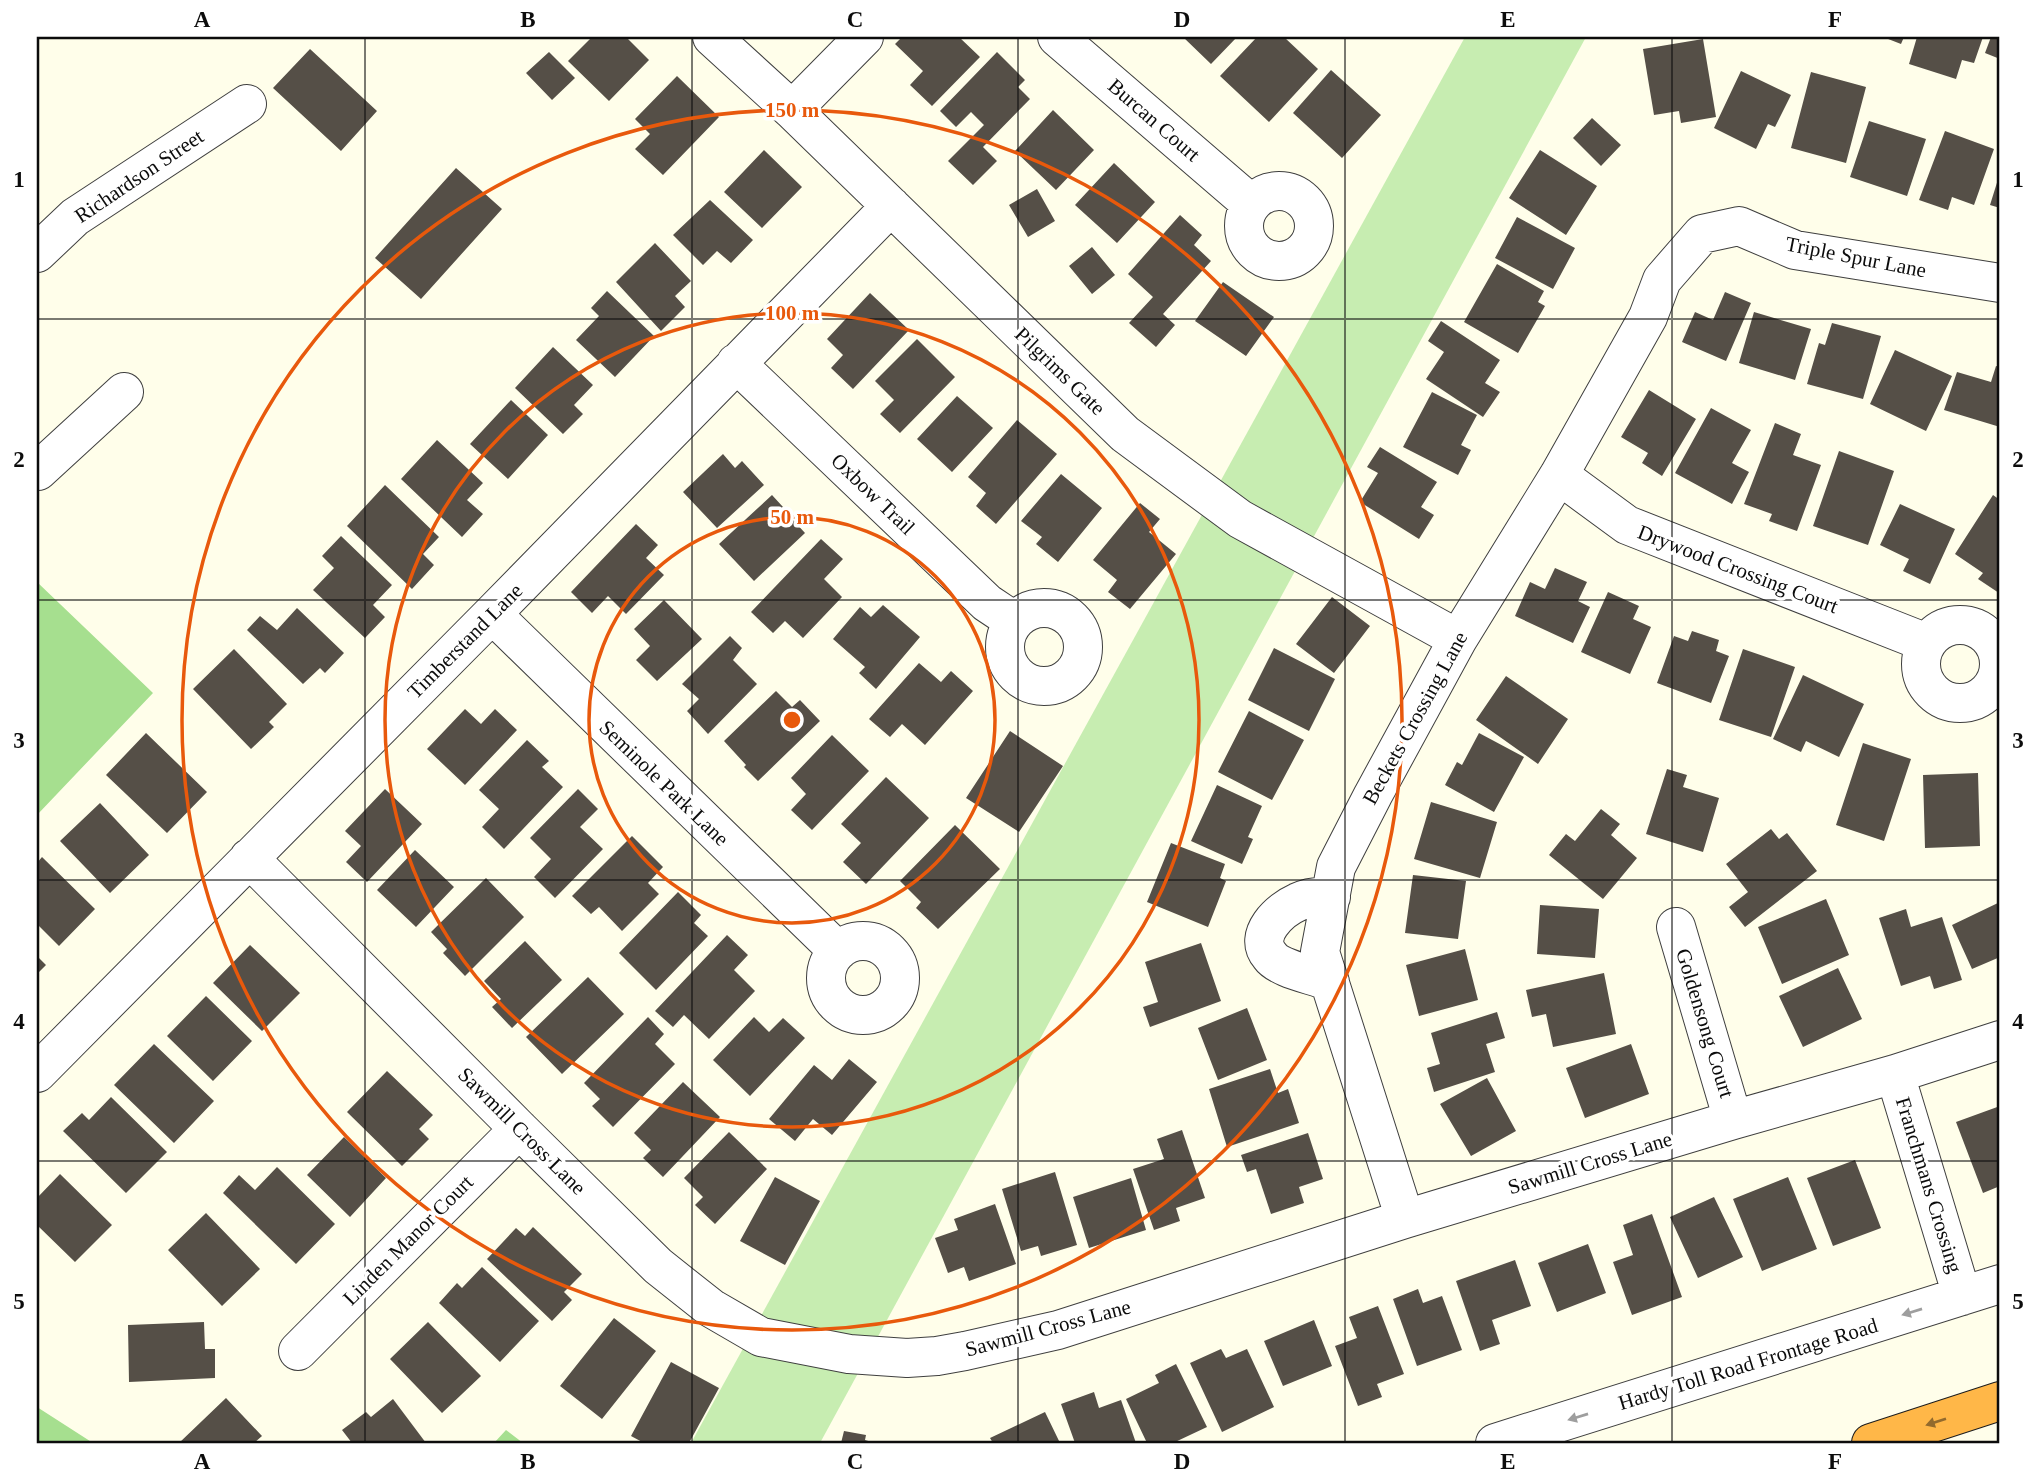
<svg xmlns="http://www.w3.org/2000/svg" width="2037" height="1480" font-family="Georgia,serif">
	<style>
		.green { fill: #c7edb1 }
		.forest { fill: #a6df8f }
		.building { fill: #554f47 }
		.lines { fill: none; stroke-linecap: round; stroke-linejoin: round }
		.minor-casing { stroke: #3f3f3f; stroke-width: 40 }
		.highway-casing { stroke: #1d1d1d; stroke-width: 40 }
		.minor { stroke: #fff; stroke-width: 38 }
		.highway { stroke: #ffb748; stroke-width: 38 }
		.oneway { fill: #9e9e9e }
		.oneway2 { fill: #926a2d }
		.grid { fill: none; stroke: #0c0c0c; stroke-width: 2; stroke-opacity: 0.55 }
		.ring { fill: none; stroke: #e8590c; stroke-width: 3.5 }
		.labels { text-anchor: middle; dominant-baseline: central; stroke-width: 7; stroke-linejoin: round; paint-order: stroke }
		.street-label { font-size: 21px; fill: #0c0c0c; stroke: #fff }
		.centre { fill: #e8590c; stroke: #fff; stroke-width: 3.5 }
		.ring-label { font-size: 21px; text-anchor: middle; font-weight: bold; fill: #e8590c; stroke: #fff; stroke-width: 7; stroke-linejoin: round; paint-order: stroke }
		.neatline { fill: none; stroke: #0c0c0c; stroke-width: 2.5 }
		.grid-label { font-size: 23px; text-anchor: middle; font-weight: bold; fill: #0c0c0c }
	</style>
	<rect width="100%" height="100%" fill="#fffeea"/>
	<path class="green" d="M1465 37H1586L820 1443H691Z"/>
	<path class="forest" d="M37 582 153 693 37 815Z
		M37 1407 93 1443H37Z
		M506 1430 523 1443H494Z"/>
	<path class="building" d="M592 37H626L649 60 609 101 568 61Z
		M902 37H959L980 57 932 106 910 85 923 71 895 44Z
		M1183 37H1237L1211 64Z
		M1257 37H1284L1318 69 1269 122 1220 76Z
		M1883 37H1904L1901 44Z
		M1917 37H1983L1974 63 1962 60 1956 79 1909 64Z
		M1991 37H2000V59L1985 53Z
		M1703 39 1716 117 1681 123 1679 111 1654 115 1643 49Z
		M310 49 377 111 341 151 273 88Z
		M549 52 575 78 552 100 526 73Z
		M997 52 1025 80 1018 87 1030 99 983 147 997 161 973 185 948 161 984 125 971 112 956 127 940 111Z
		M1331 70 1381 115 1342 158 1293 113Z
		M1741 71 1791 95 1775 127 1768 124 1756 149 1714 128Z
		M1811 72 1866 87 1846 163 1791 148Z
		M677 76 719 117 663 175 635 149 650 134 635 119Z
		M1053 110 1094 150 1056 190 1015 151Z
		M1592 118 1621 145 1601 166 1573 138Z
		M1869 121 1926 139 1907 196 1850 177Z
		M1945 131 1994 149 1974 205 1952 197 1948 210 1919 200Z
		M764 150 802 187 762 228 724 192Z
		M1540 150 1597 186 1566 235 1509 198Z
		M1114 163 1155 202 1117 243 1075 205Z
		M456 168 502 209 421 299 375 258Z
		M2000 173V208L1990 205Z
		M1037 189 1055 221 1028 237 1009 205Z
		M710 200 753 240 731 263 717 251 703 265 673 235Z
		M1180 215 1202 235 1194 245 1211 261 1163 314 1175 325 1156 347 1129 323 1153 297 1128 274Z
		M1517 217 1575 248 1553 289 1495 258Z
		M655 243 691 281 675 296 685 307 661 331 616 282Z
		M1092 247 1115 275 1092 294 1069 266Z
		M1497 264 1544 291 1538 302 1545 306 1518 353 1464 322Z
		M1223 282 1274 317 1246 356 1195 321Z
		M607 291 654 336 615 377 576 340 599 316 591 308Z
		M1725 292 1751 303 1726 361 1682 342 1695 312 1713 320Z
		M870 293 909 330 853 389 831 368 843 355 827 339Z
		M1754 312 1811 329 1795 380 1739 363Z
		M1441 321 1500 360 1485 383 1500 392 1483 417 1426 379 1444 352 1428 341Z
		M1832 323 1881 336 1863 399 1807 384 1819 343 1825 345Z
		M917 339 955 377 900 433 880 414 894 400 875 381Z
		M553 347 593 385 574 405 583 414 563 434 515 388Z
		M1895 350 1952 376 1926 431 1870 404Z
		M1996 366 2000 367V427L1944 410 1957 372 1991 382Z
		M1649 390 1696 419 1662 476 1642 463 1648 453 1621 437Z
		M1432 392 1477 415 1461 445 1471 450 1458 475 1403 447Z
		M957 396 993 428 952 472 917 439Z
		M511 400 548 435 508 479 470 444Z
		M1711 408 1751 430 1732 463 1749 472 1732 504 1675 473Z
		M1017 420 1057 454 996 524 976 506 986 493 968 477Z
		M1775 423 1801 434 1793 455 1821 465 1797 531 1769 521 1772 514 1744 504Z
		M437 440 483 483 467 500 483 514 462 537 401 479Z
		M1380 447 1437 482 1421 507 1434 515 1419 539 1360 502 1378 473 1367 467Z
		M1839 451 1894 471 1868 545 1813 526Z
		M723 454 735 468 742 461 764 485 717 528 683 492Z
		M1061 474 1102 508 1058 562 1036 544 1042 537 1021 521Z
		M385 485 439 537 423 554 434 565 412 589 347 526Z
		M772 495 783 507 782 508 805 533 754 581 719 544Z
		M1993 495 2000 500 1999 593 1978 579 1983 573 1955 554Z
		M1140 503 1160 519 1149 532 1176 554 1130 609 1108 592 1117 580 1093 560Z
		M1900 504 1955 529 1930 584 1903 571 1909 559 1880 545Z
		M636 524 658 545 646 558 664 575 626 614 608 596 592 613 571 592Z
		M341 536 392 585 373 605 385 617 365 638 313 590 334 568 322 556Z
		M821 539 843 559 824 579 842 597 803 638 785 621 773 633 751 612Z
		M1555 568 1587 582 1578 601 1590 607 1573 643 1515 616 1530 582 1545 589Z
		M1608 592 1639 606 1633 619 1651 627 1630 674 1581 652Z
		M1332 597 1370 626 1334 673 1296 644Z
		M664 600 702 639 657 681 636 660 650 646 634 629Z
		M883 605 920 637 876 689 859 673 865 667 833 639 860 607 871 617Z
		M297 608 344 653 325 673 320 668 303 684 247 630 260 616 277 630Z
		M1692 631 1719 640 1716 651 1729 656 1711 703 1657 683 1674 636 1688 641Z
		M730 636 742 648 733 660 757 684 708 734 687 711 699 699 682 684Z
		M1274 648 1335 679 1309 731 1248 700Z
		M234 649 287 704 269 722 274 727 251 749 193 689Z
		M1743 649 1795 667 1771 737 1719 720Z
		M919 663 941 682 951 671 973 691 925 745 902 724 890 737 869 719Z
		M1803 675 1864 704 1839 757 1806 741 1801 752 1773 739Z
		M1506 676 1568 719 1538 764 1476 720Z
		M776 691 792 707 800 700 820 721 758 781 744 767 746 765 724 741Z
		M465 709 481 724 495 709 517 730 465 785 427 749Z
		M1249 711 1304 740 1272 800 1218 772Z
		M1010 731 1063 766 1019 832 966 798Z
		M146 733 207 792 167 833 106 775Z
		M1479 733 1524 757 1494 812 1445 785 1457 762 1462 765Z
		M832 735 869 771 812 830 791 810 806 794 791 778Z
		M527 740 549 761 542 767 563 787 504 849 482 827 499 809 479 790Z
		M1863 743 1911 759 1884 841 1836 825Z
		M1667 769 1687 775 1683 787 1719 798 1703 852 1646 834Z
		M1978 773 1980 846 1925 848 1923 775Z
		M886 777 929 818 866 884 843 862 861 843 841 824Z
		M1217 785 1262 806 1248 837 1253 839 1242 864 1191 841Z
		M385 789 422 824 367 882 346 862 361 846 345 831Z
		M578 789 598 809 580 827 603 849 555 898 534 877 551 859 530 838Z
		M1431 802 1497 822 1480 878 1414 859Z
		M100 803 149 855 110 893 60 841Z
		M1601 809 1620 824 1611 835 1637 858 1603 899 1549 855 1566 834 1575 841Z
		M955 825 1000 869 938 929 916 908 921 902 900 881Z
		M1771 829 1779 839 1787 833 1817 871 1745 927 1729 907 1748 892 1726 864Z
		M632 836 663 867 648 883 659 894 622 931 599 907 591 914 572 896Z
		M1171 843 1225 864 1220 878 1226 881 1208 927 1147 902Z
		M415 850 454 887 416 927 377 890Z
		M42 857 95 909 59 946 37 924V863Z
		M1413 875 1466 881 1458 939 1405 933Z
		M486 878 524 917 465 976 443 953 447 949 431 932Z
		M678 892 701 915 694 923 708 936 656 990 619 953Z
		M1826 899 1849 955 1782 984 1758 927Z
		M2000 902V957L1972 969 1952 925Z
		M1540 905 1599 909 1595 958 1537 954Z
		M1906 909 1911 927 1942 917 1962 980 1934 989 1930 976 1901 986 1879 918Z
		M727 935 748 955 734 970 755 991 709 1039 684 1015 673 1027 655 1011Z
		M525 941 562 980 512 1028 492 1007 501 999 484 981Z
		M1201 943 1221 1001 1150 1027 1143 1007 1158 1002 1145 962Z
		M250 945 300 993 262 1031 213 983Z
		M1465 949 1478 1000 1419 1016 1406 965Z
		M37 956 46 965 37 974Z
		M1838 968 1862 1019 1803 1047 1779 996Z
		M1604 973 1616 1034 1553 1047 1546 1014 1532 1017 1526 990Z
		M588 977 624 1014 562 1074 526 1037Z
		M206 996 252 1041 213 1081 167 1036Z
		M1247 1008 1267 1060 1218 1080 1198 1028Z
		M1497 1012 1505 1038 1486 1044 1495 1072 1434 1092 1427 1068 1440 1064 1431 1033Z
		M648 1017 664 1034 655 1044 675 1064 613 1127 592 1106 600 1099 584 1083Z
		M754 1017 769 1032 783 1018 805 1038 750 1096 713 1060Z
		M154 1044 214 1101 174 1143 114 1085Z
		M1631 1044 1649 1094 1585 1118 1566 1068Z
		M849 1059 877 1082 832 1135 813 1119 795 1141 769 1119 814 1065 832 1080Z
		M1270 1069 1278 1093 1288 1089 1299 1123 1227 1147 1209 1089Z
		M387 1071 433 1115 419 1129 429 1139 402 1166 347 1112Z
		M1487 1078 1516 1131 1471 1156 1440 1104Z
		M683 1082 720 1117 663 1177 643 1158 651 1150 634 1133Z
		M111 1097 167 1152 126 1193 63 1131 82 1113 89 1120Z
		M2000 1106V1186L1983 1193 1956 1122Z
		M1182 1130 1205 1198 1176 1208 1180 1221 1154 1230 1133 1169 1164 1159 1157 1139Z
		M729 1132 767 1169 715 1224 695 1205 703 1197 684 1178Z
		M1308 1133 1323 1179 1299 1187 1304 1203 1271 1214 1256 1169 1247 1172 1241 1155Z
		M344 1137 386 1178 350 1217 307 1175Z
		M1855 1160 1881 1228 1833 1246 1807 1178Z
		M277 1167 335 1224 296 1264 223 1193 239 1175 255 1190Z
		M1055 1172 1077 1245 1041 1256 1038 1246 1021 1251 1002 1189Z
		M60 1174 112 1225 75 1262 37 1225V1198Z
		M775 1177 820 1201 785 1265 740 1241Z
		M1788 1177 1817 1249 1762 1271 1733 1199Z
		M1131 1178 1146 1230 1089 1248 1073 1197Z
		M1714 1197 1743 1257 1698 1278 1670 1217Z
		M995 1204 1016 1264 969 1281 964 1267 948 1273 935 1238 958 1230 954 1219Z
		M206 1213 260 1269 222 1306 168 1250Z
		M1652 1214 1682 1297 1632 1315 1613 1262 1633 1255 1623 1225Z
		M533 1227 582 1274 564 1292 572 1300 552 1321 487 1259 516 1228 525 1236Z
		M1588 1244 1606 1293 1557 1312 1538 1263Z
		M1515 1260 1531 1306 1492 1320 1500 1344 1480 1351 1456 1281Z
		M482 1267 539 1321 500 1362 439 1303 457 1283 462 1288Z
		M1418 1289 1423 1303 1442 1296 1462 1350 1417 1366 1393 1299Z
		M1378 1306 1404 1374 1377 1384 1382 1397 1358 1406 1335 1346 1357 1338 1349 1317Z
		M614 1318 656 1351 602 1419 560 1386Z
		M1314 1320 1332 1366 1283 1386 1264 1341Z
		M204 1322 205 1349H215V1378L129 1382 128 1325Z
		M428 1322 481 1376 442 1413 390 1359Z
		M1221 1349 1226 1358 1247 1349 1274 1407 1222 1432 1190 1363Z
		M671 1362 719 1388 689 1443H644L631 1436Z
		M1176 1364 1207 1427 1173 1443H1147L1126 1399 1159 1383 1155 1375Z
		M1094 1392 1099 1408 1121 1400 1136 1443H1075L1061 1404Z
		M226 1398 262 1436 254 1443H179Z
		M393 1399 426 1443H352L342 1430 366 1412 371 1417Z
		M1045 1412 1060 1443H993L990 1438Z
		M844 1431 866 1435 865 1440 875 1443H841Z"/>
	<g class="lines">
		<g class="minor-casing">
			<path id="minor" d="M712 37 792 110 1125 434 1240 519 1458 639
				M1057 37 1251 204
				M792 110 864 37
				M1244 226a35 35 0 1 1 70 0a35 35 0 1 1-70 0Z
				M37 253 75 217 247 104
				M736 363 987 603 1014 621
				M37 470 38 471 124 392
				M1559 475 1627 525 1927 643
				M1005 647a39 39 0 1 1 78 0a39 39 0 1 1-78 0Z
				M492 614 838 951
				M1921 664a39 39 0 1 1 78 0a39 39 0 1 1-78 0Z
				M249 858 519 1129 658 1266 711 1308 761 1337 849 1354 907 1358 937 1356 965 1351 1058 1330 1405 1219 1733 1120 1895 1074 2000 1040
				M1676 927 1733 1120
				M826 978a37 37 0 1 1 74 0a37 37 0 1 1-74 0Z
				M1330 982C1314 975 1279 969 1270 956 1252 935 1280 910 1298 902 1308 897 1320 896 1331 897
				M37 1073 492 614 891 206
				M1895 1074 1962 1296
				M1405 1219 1320 952 1336 867 1373 795 1458 639 1559 475 1648 317 1662 280 1702 234 1739 226 1795 250 2000 283
				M298 1351 519 1129
				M1495 1443 2000 1284"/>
		</g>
		<g class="highway-casing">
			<path id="highway" d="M1871 1443 2000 1401"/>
		</g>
		<use href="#minor" class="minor"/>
		<use href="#highway" class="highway"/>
	</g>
	<defs><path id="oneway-solid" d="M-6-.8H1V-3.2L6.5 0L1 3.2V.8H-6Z" transform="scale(1.75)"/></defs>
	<g class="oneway">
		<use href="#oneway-solid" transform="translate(1912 1312) rotate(163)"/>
		<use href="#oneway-solid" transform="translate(1578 1417) rotate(163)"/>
	</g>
	<use class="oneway2" href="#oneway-solid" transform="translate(1936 1422) rotate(162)"/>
	<path class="grid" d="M365 37V1443M692 37V1443M1018 37V1443M1345 37V1443M1672 37V1443M37 319H2000M37 600H2000M37 880H2000M37 1161H2000"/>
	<g class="ring">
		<circle cx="792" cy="720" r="203"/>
		<circle cx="792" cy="720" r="407"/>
		<circle cx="792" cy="720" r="610"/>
	</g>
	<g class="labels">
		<g class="street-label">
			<text transform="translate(1154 120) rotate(41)">Burcan Court</text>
			<text transform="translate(139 176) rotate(-34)">Richardson Street</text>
			<text transform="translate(1856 257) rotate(11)">Triple Spur Lane</text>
			<text transform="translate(1060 371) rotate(44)">Pilgrims Gate</text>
			<text transform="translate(873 494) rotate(44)">Oxbow Trail</text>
			<text transform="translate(1738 569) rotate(21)">Drywood Crossing Court</text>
			<text transform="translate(465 641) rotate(-45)">Timberstand Lane</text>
			<text transform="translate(1415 718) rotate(-61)">Beckets Crossing Lane</text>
			<text transform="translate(664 783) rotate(44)">Seminole Park Lane</text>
			<text transform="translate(1705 1023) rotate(73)">Goldensong Court</text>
			<text transform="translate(522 1131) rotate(45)">Sawmill Cross Lane</text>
			<text transform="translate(1590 1163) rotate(-17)">Sawmill Cross Lane</text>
			<text transform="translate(1929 1185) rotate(73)">Franchmans Crossing</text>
			<text transform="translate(408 1240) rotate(-45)">Linden Manor Court</text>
			<text transform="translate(1048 1328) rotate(-15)">Sawmill Cross Lane</text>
			<text transform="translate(1748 1364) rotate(-17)">Hardy Toll Road Frontage Road</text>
		</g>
	</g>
	<circle cx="792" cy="720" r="10" class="centre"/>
	<g class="ring-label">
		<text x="792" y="117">150 m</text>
		<text x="792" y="320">100 m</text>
		<text x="792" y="524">50 m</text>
	</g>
	<rect width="2037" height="1480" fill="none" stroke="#ffffff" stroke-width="77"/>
	<rect x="38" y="38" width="1960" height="1404" class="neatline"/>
	<g class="grid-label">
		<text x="202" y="27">A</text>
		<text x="528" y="27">B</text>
		<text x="855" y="27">C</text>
		<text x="1182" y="27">D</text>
		<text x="1508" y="27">E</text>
		<text x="1835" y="27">F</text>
		<text x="19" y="187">1</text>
		<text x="2018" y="187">1</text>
		<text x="19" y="467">2</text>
		<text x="2018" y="467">2</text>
		<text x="19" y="748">3</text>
		<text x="2018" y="748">3</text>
		<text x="19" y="1029">4</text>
		<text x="2018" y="1029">4</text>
		<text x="19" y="1309">5</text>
		<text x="2018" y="1309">5</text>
		<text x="202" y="1469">A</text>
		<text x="528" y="1469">B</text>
		<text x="855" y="1469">C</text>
		<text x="1182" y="1469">D</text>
		<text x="1508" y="1469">E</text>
		<text x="1835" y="1469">F</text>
	</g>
</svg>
